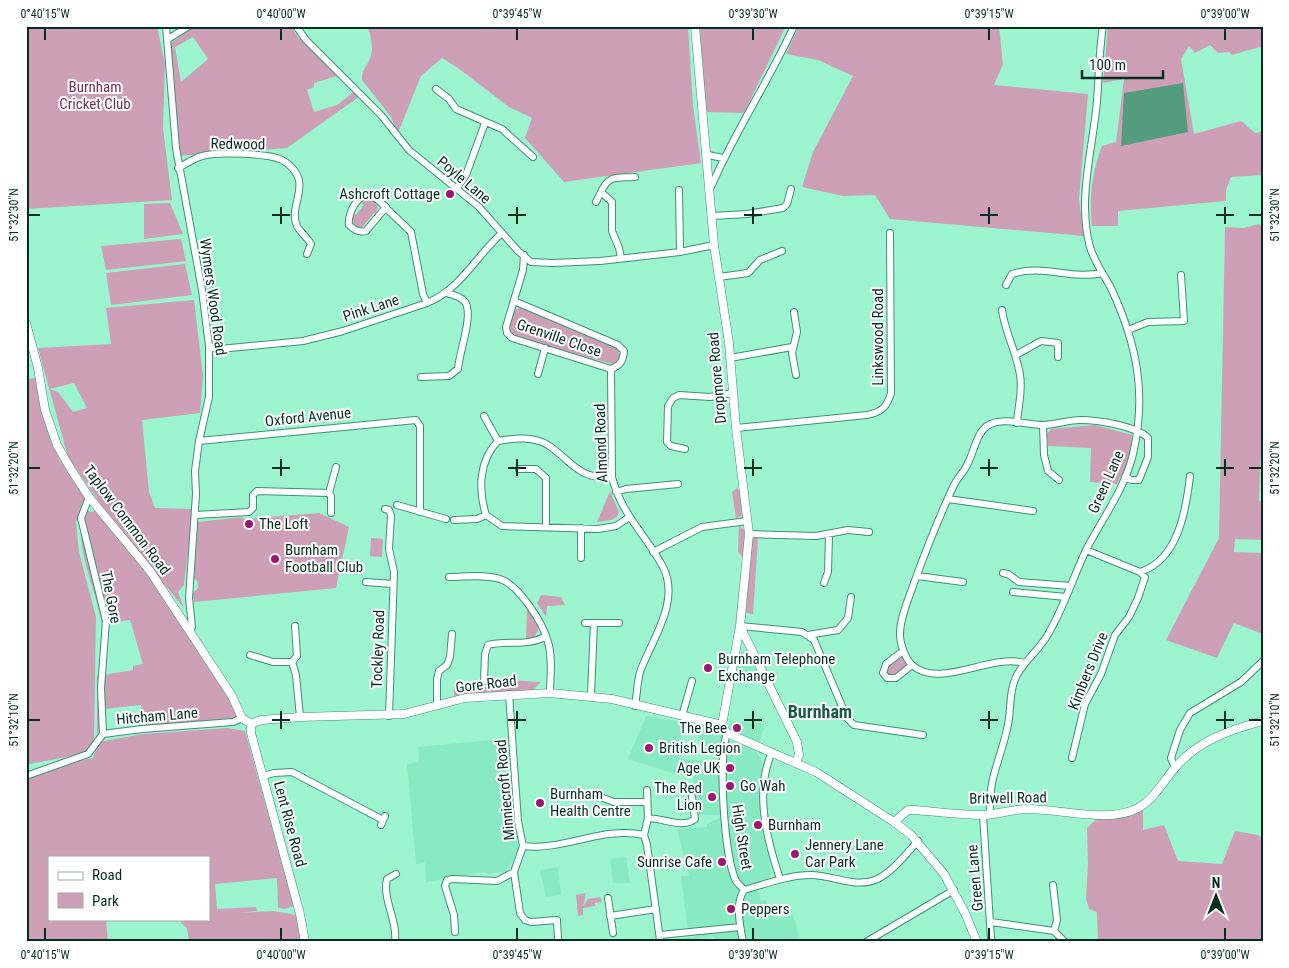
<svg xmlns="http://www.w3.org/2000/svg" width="1289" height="968" font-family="'Roboto Condensed',sans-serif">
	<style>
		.built { fill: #88eac2 }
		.green { fill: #cea0b8; fill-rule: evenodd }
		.water { fill: #539c7e }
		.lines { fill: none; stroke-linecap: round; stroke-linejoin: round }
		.minor-casing { stroke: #3a9372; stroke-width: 8 }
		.tertiary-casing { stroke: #3a9372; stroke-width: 9 }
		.minor { stroke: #fff; stroke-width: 6 }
		.tertiary { stroke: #fff; stroke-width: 8 }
		.ticks { fill: none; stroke: #062e20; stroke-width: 2 }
		.poi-dot { fill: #98186f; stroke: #fff; stroke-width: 2 }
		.labels { text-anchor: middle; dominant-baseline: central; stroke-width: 4; stroke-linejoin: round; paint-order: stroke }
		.park-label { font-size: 15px; fill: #762c59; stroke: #fff }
		.street-label { font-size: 15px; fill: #062e20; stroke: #fff }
		.poi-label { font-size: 15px; fill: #062e20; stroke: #fff; text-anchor: start }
		.quarter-label { font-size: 18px; font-weight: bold; fill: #145c44; stroke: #fff }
		.neatline { fill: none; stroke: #062e20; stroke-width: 2 }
		.ticks-label { font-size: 12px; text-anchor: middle; fill: #062e20 }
	</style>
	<rect width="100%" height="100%" fill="#9df5d0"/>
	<path class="built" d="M747 650 749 652 759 673 736 672 740 654 742 651Z
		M646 716 682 722 679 759 719 761V749L698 744 699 726 720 733 730 741 755 750 763 762 760 819 772 873 766 882 750 886 759 892 761 901 766 900 768 906H771L775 920 793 915 801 942H712L715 941 714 937 697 939 694 942H670L697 936 696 930 688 931 681 876H689L677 829 707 827V824L721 817V815H699L693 776 678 775 628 759Z
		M730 721 765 724 759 743 729 730Z
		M502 739 503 758 507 760 511 813 518 848 513 861 505 872 488 874 484 872 426 882 425 863 416 864 407 764 419 762 418 747Z
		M626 857 630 883H613L610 859Z
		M558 867 561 895 546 897 540 870Z"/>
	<path class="green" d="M41 26H157L165 64 163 128 172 200 27 209 26 30Z
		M194 26H291L297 36 340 75 314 83V87L307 90 314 112 337 105 355 91 360 96 287 148 179 156 170 44ZM193 37 208 59 181 82 175 47Z
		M367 26H688L693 106 701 163 564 182 525 138 532 118 509 107 458 68 442 58 421 76 398 133 391 117 362 80C361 70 367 67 370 58 374 48 371 36 367 26Z
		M700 26H786L744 113 705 112Z
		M799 26H999L1003 64 994 85 1088 94 1079 199 1084 236 890 219 875 195 843 196 802 187 813 152 853 76 818 60 786 54Z
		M1108 26H1263V46L1232 55 1229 52 1218 53 1210 45 1195 53 1189 46 1181 59 1194 134 1241 121 1255 133 1263 131V175L1231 177 1226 190V201L1118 211V226H1092C1089 198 1092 172 1102 146L1116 142 1124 79 1103 83Z
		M365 199H370L378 206 376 214 374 213 361 229 351 222 353 213 356 215 364 205 361 203Z
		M170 203 183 234 144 239V204Z
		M1259 224 1263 227V452L1261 453 1259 501H1263V540L1235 539 1234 552 1263 553V636L1260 633 1234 623 1217 658 1166 640 1219 538 1225 227 1244 228Z
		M181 239 186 261 106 270 101 246Z
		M185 264 192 295 111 305 106 273Z
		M194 300 203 376 200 413 142 420 149 492 155 508 193 509 184 585 178 592 184 608 110 518 68 457 38 348 111 344 106 308ZM74 383 87 408 73 412 58 392 50 389Z
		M521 306 617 348 620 355 618 362 612 364 513 336 509 329 514 311Z
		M35 378 59 459 86 497 76 522 79 552 96 617 94 739 87 753 30 764 26 763V379Z
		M1095 425 1132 435 1130 458 1117 484 1090 482 1091 448 1048 446 1047 434 1051 429Z
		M737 488 740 491 742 516 736 518 732 492Z
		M610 491 619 512 617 517 611 520 597 522Z
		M85 510 92 512 96 510 158 587 221 684 237 715 233 722 146 729 141 705 105 709 97 736V676L133 670V666L143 664 130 620 102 624C97 591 71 542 85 510Z
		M319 513 349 527 336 588 194 602 193 593 198 588V582L194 578 198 522 242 517 243 519Z
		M739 526 745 530 743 574 734 634 743 557 738 552Z
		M755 537 758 539 753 614 746 613 752 540Z
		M371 538 383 539 382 557 370 556Z
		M541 595 561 597 565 605 547 606 546 617 537 603Z
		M527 609 539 628 534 638 526 640Z
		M898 657H902L908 662 907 667 895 676H890L886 672 887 667Z
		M506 680 541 682 531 692H488L454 698V687H488L489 682H506Z
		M228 728 245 731 294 906 285 909 278 908 277 878 215 884 217 909 256 907 257 911 238 913 274 911 296 915 301 942H189L187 928 181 923V919H209V857H49V919H106L108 942H26V771L93 758 99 742 142 734Z
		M1143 807V830L1164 825 1178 861 1222 864 1235 831 1258 835 1263 839V942H1098L1097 912 1089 909 1086 898 1088 864 1087 828 1094 821Z
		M586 893 583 907 588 899 600 897 602 902 595 903V906L583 908V915L578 916 576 895Z"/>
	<path class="water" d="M1183 83 1188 132 1121 146 1124 93Z"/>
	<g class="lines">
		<g class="minor-casing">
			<path id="minor" d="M166 26 176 148 202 290 209 346V397L199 441 195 471 196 494 189 598 192 627 190 630
				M296 26 306 40 381 115 409 150 479 207 518 251 531 262 553 263 600 261 680 252 714 245
				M168 39 189 26
				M436 89 449 99 456 109 502 129 533 157
				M708 155 723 158
				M178 168C186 164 194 158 202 156 218 152 268 153 282 160 290 164 297 172 299 180 302 196 290 211 297 226 300 232 307 237 311 244L307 254
				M711 187C735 131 769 81 794 26
				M457 188 466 175 485 123
				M679 190 680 252
				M596 202 601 192
				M386 207 366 231C359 233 354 230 349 225 347 214 359 189 373 197 378 199 382 204 386 207V208L411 232 423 294 427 303
				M712 216 747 214 783 208 787 204 791 189
				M621 258 619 248 612 231V202L601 192C609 174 618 178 635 177
				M719 277 748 273 760 260 782 251
				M1006 285 1012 274C1042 264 1072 280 1102 273
				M514 301 618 345 624 351C623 361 621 365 611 369L512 338 507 333 506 327 523 270 524 255
				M1002 310C1005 333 1017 353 1020 375 1023 390 1018 407 1017 423
				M794 312 797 332 792 353 796 375
				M1128 330 1148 322 1184 321 1181 275
				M209 346 220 349 303 341 343 331 427 303C461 289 476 256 502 233
				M1016 355 1041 341 1058 343V357
				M730 358 792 347
				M611 369 612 477C622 516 645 533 663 567 681 602 651 641 640 672 637 683 637 695 635 706
				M538 374 545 348
				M421 377 449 376 458 369C459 352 474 315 465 302 461 296 452 295 447 293
				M484 416 498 441
				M1043 425 1044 455 1048 471 1059 480
				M736 428 867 415C882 412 887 407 891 393L890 233
				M199 441 416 420 420 426V512
				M685 449 671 446 667 442 668 406 673 398 679 395 710 397 733 393
				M519 469H536L546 478V526
				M612 477C578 480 572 461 548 445 533 436 515 438 498 441 479 460 478 490 486 515L502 526 598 529 616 526 628 518
				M616 492 626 489 678 484
				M329 493 336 467
				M89 497 81 518 106 621 101 688 103 734
				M948 499 1033 511
				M397 505 446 519
				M385 509 389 510 391 515 389 549 394 572 389 716
				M195 515 249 512 253 508V495L257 491 329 493 331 496V513
				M454 520 477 519 486 515
				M581 528V558
				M749 534 816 536 848 530 869 532
				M653 552 702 527 747 521
				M1140 572C1178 560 1186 511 1190 476
				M1003 573 1008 574 1019 582 1071 586
				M917 576 963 582
				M449 577C465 577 485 574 500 579 519 585 543 623 548 642 553 658 550 677 550 693
				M366 582 393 584
				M824 583 828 572 829 535
				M1013 592 1066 597
				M585 623H619
				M740 626 802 632 814 640 847 718 854 725 923 735
				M808 635 838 630 848 618 851 597
				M903 651 886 664 883 673 887 678H896L912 665
				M250 655 273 662H292L297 656 295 626
				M292 662 296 675 300 717
				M1025 663C990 653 940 690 912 665 905 658 900 644 900 634 900 617 909 598 914 583 926 550 939 517 954 485 958 477 965 471 968 463 974 452 976 434 987 426 1002 416 1026 425 1043 425 1055 425 1068 420 1080 420 1098 420 1136 426 1148 438V457L1139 480H1131L1125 477
				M484 681 485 654 488 645C507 640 528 647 546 636
				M509 694 518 821 523 846 514 872 520 913 525 920 531 922 557 920 558 939
				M591 695 594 623
				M437 705V679L439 671 447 665 450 657 452 634
				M682 716 692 681
				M727 733C718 758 724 857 736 881 738 884 742 887 744 890 735 903 740 926 743 942
				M772 752C754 792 767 840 780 879
				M1072 758 1085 704 1101 674 1115 635 1129 617 1138 598 1145 577 1140 572 1086 550
				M1175 768 1171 758 1180 730 1190 713 1241 682 1263 661
				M26 776 88 754 103 734 142 729 233 722 242 718
				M263 776 274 773 292 772 383 820
				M603 798 614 802H647
				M990 814C988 779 1000 761 1007 729 1012 711 1008 692 1017 675 1025 660 1039 650 1047 636 1064 608 1073 577 1087 548 1103 518 1125 488 1133 454 1147 394 1137 344 1111 288 1104 275 1094 261 1090 247 1077 200 1093 148 1097 101 1099 76 1099 51 1103 26
				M983 815 991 939
				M648 818C662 818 683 829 695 819L692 797
				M381 825 385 816
				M644 835 647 845 660 940
				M644 835 648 818 647 790
				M523 846C564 851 602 826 644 835
				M1053 885 1057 920 1054 931
				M744 890C766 884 788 875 811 875 832 875 855 888 875 880 891 874 906 854 918 841
				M608 898 613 933
				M610 916 656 909
				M991 922 1054 931 1065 942
				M455 932 454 915 445 886 447 880 453 879 497 881 514 872
				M660 935 740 927
				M395 942C398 921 382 899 387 879L396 874
				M866 942 954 890"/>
		</g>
		<g class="tertiary-casing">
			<path id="tertiary" d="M695 26 714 245 729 343 736 428 749 534 740 626 722 725
				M26 323 38 368 45 410 57 445 72 471 89 497 150 571 232 696 242 718 251 724
				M740 626 797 742 799 755 796 762
				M251 724 261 720 300 717 404 714 465 698 550 693 612 699 722 725
				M251 724V733L300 914 305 942
				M722 725 727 733 816 772 894 822 911 835 944 874 965 913 977 942
				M894 822 908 810H915C938 812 961 815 984 815 998 814 1011 810 1025 809 1057 808 1109 824 1138 808 1154 799 1163 782 1174 769 1197 741 1229 730 1263 721"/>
		</g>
		<use href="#minor" class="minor"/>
		<use href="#tertiary" class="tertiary"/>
	</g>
	<path class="ticks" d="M45 28V40M281 28V40M517 28V40M753 28V40M989 28V40M1225 28V40M281 207V224M517 207V224M753 207V224M989 207V224M1225 207V224M28 215H40M272 215H290M508 215H526M744 215H762M980 215H998M1216 215H1234M1249 215H1262M281 459V476M517 459V476M753 459V476M989 459V476M1225 459V476M28 468H40M272 468H290M508 468H526M744 468H762M980 468H998M1216 468H1234M1249 468H1262M281 711V729M517 711V729M753 711V729M989 711V729M1225 711V729M28 720H40M272 720H290M508 720H526M744 720H762M980 720H998M1216 720H1234M1249 720H1262M45 928V940M281 928V940M517 928V940M753 928V940M989 928V940M1225 928V940"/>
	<g class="poi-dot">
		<circle cx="450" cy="194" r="5"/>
		<circle cx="249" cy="524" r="5"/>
		<circle cx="275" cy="559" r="5"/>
		<circle cx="708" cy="668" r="5"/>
		<circle cx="737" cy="728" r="5"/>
		<circle cx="649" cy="748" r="5"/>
		<circle cx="730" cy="768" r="5"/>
		<circle cx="730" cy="786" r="5"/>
		<circle cx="712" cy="797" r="5"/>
		<circle cx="540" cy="803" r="5"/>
		<circle cx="758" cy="825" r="5"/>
		<circle cx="795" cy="854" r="5"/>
		<circle cx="722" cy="862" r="5"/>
		<circle cx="731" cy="909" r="5"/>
	</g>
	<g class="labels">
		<g class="park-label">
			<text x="95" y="87">Burnham<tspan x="95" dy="17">Cricket Club</tspan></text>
		</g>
		<g class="street-label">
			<text transform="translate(238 144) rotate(1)">Redwood</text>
			<text transform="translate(464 180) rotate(40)">Poyle Lane</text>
			<text transform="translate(213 297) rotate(82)">Wymers Wood Road</text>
			<text transform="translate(371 308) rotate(-18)">Pink Lane</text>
			<text transform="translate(878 337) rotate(-90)">Linkswood Road</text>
			<text transform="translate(559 338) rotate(19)">Grenville Close</text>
			<text transform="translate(717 378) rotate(-95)">Dropmore Road</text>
			<text transform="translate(308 417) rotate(-6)">Oxford Avenue</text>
			<text transform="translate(601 443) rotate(-92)">Almond Road</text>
			<text transform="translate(1106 482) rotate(-66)">Green Lane</text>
			<text transform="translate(127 520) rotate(53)">Taplow Common Road</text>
			<text transform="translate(111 597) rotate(79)">The Gore</text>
			<text transform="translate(378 649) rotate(-88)">Tockley Road</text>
			<text transform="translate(1088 671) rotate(-68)">Kimbers Drive</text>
			<text transform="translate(486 684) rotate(-7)">Gore Road</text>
			<text transform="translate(157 716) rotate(-5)">Hitcham Lane</text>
			<text transform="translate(505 790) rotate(-95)">Minniecroft Road</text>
			<text transform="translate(1008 798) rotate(-1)">Britwell Road</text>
			<text transform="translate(290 824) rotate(75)">Lent Rise Road</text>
			<text transform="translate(742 837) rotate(81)">High Street</text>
			<text transform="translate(975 878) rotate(-95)">Green Lane</text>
		</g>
		<g class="poi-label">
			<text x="440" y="194" text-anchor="end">Ashcroft Cottage</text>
			<text x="259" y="524">The Loft</text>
			<text x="285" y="550">Burnham<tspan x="285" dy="17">Football Club</tspan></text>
			<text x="718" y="659">Burnham Telephone<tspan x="718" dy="17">Exchange</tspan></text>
			<text x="727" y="728" text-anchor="end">The Bee</text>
			<text x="659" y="748">British Legion</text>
			<text x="720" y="768" text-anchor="end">Age UK</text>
			<text x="740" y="786">Go Wah</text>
			<text x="702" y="788" text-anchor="end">The Red<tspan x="702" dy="17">Lion</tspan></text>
			<text x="550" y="794">Burnham<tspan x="550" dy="17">Health Centre</tspan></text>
			<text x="768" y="825">Burnham</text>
			<text x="805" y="845">Jennery Lane<tspan x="805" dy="17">Car Park</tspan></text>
			<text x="712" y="862" text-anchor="end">Sunrise Cafe</text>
			<text x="741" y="909">Peppers</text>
		</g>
		<g class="quarter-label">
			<text x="820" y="711">Burnham</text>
		</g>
	</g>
	<rect width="1289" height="968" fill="none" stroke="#ffffff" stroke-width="55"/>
	<rect x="48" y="856" width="162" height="65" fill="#ffffff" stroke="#9baba6"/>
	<rect x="58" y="872" width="25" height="8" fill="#ffffff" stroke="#9baba6"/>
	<text x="92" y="880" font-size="15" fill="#062e20">Road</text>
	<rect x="58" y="893" width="25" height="15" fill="#cea0b8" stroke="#9baba6"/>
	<text x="92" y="906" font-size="15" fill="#062e20">Park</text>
	<g transform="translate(1216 896)" stroke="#ffffff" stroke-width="4" paint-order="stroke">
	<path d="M0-4L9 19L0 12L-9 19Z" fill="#062e20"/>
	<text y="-8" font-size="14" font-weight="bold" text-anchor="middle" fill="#062e20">N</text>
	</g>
	<path d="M1082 70v8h81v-8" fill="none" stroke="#062e20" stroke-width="2.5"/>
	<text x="1089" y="70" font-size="15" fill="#062e20" stroke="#ffffff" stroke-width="4" paint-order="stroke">100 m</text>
	<rect x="28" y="28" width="1234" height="912" class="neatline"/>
	<g class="ticks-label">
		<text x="45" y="18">0°40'15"W</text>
		<text x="281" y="18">0°40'00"W</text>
		<text x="517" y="18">0°39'45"W</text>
		<text x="753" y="18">0°39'30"W</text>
		<text x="989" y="18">0°39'15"W</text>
		<text x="1225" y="18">0°39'00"W</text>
		<text transform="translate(14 215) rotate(-90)" y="4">51°32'30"N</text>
		<text transform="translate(1275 215) rotate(-90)" y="4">51°32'30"N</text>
		<text transform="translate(14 468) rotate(-90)" y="4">51°32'20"N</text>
		<text transform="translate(1275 468) rotate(-90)" y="4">51°32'20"N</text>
		<text transform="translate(14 720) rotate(-90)" y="4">51°32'10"N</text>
		<text transform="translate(1275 720) rotate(-90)" y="4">51°32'10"N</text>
		<text x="45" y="959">0°40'15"W</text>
		<text x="281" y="959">0°40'00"W</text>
		<text x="517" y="959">0°39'45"W</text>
		<text x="753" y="959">0°39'30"W</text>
		<text x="989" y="959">0°39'15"W</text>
		<text x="1225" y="959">0°39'00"W</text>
	</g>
</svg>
